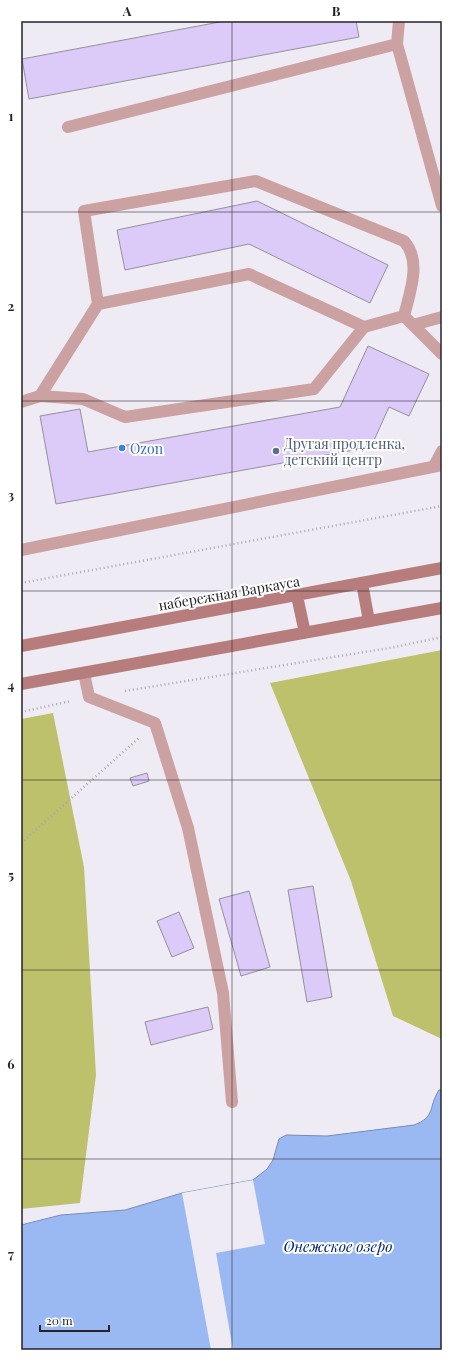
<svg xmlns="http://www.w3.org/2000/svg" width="463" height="1371" font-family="'Playfair Display',serif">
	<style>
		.green { fill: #bdc16c }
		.water { fill: #9ab9f2; stroke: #778cb5 }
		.pier { fill: #efebf5 }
		.building { fill: #dccaf8; stroke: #94919a }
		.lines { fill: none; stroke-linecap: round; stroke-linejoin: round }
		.path { stroke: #aaa7af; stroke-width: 2.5; stroke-dasharray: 1 3; stroke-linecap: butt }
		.service { stroke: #cba1a1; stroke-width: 12 }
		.secondary { stroke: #b77c7c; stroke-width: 12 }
		.grid { fill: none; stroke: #252327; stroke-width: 1; stroke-opacity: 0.55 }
		.shop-dot { fill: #3f7fe0; stroke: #fff; stroke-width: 1.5 }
		.service-dot { fill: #5c6f8a; stroke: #fff; stroke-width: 1.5 }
		.labels { text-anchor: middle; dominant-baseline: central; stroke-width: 4; stroke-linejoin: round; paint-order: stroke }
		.service-label { font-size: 14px; fill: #4e5e75; stroke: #fff; text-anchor: start }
		.shop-label { font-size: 14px; fill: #366cbe; stroke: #fff; text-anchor: start }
		.street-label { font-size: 14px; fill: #252327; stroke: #fff }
		.water-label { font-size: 15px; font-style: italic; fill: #022776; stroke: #fff }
		.neatline { fill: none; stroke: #252327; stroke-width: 1.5 }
		.grid-label { font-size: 13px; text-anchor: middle; font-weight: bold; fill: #252327 }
	</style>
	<rect width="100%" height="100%" fill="#efebf5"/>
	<path class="green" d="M442 650V1039L393 1016 351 881 270 683Z
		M53 713 84 867 96 1075 80 1203 21 1209V719Z"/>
	<path class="water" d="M439 1090H442V1350H21V1225L61 1215 125 1210 182 1193 253 1180 267 1169 273 1160 279 1139 286 1135 327 1136 414 1125C436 1117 428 1107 439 1090Z"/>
	<path class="pier" d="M253 1180 265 1244 216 1253 233 1350H211L182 1193Z"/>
	<path class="building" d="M225 21H356L359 37 29 99 22 59Z
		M257 201 388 265 370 303 249 244 125 270 117 230Z
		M368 346 429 374 409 416 389 407 371 447 56 504 40 416 80 409 88 452 340 407Z
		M147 773 149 781 133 786 130 778Z
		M313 886 332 997 307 1002 288 890Z
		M249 891 270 967 241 976 219 899Z
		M179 912 194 948 172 957 157 921Z
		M208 1007 213 1029 151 1045 145 1022Z"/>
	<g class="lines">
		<path class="path" d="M21 583 442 506
			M125 691 395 647 442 637
			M21 712 71 701
			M21 843 140 737"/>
		<path class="service" d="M399 21 397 44 442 206
			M68 127 397 44
			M404 316 442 354
			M413 325 442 317
			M40 396 98 304 249 274 364 327
			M21 402 40 396 83 399 125 417 314 389 364 327 404 316C410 292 422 261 404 241L256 181 84 211 98 304
			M434 466 442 451
			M21 550 442 465
			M84 673 89 697 155 723 188 828 223 993 232 1102"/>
		<path class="secondary" d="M362 583 369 621
			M297 596 305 633
			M21 646 442 568
			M21 684 442 608"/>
	</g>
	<path class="grid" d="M232 21V1350M21 212H442M21 401H442M21 591H442M21 780H442M21 970H442M21 1159H442"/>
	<circle class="shop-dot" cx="122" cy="448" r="4"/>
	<circle class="service-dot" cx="276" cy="451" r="4"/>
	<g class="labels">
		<g class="service-label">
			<text x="284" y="443">Другая продленка,<tspan x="284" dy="16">детский центр</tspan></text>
		</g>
		<g class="shop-label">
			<text x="130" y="448">Ozon</text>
		</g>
		<g class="street-label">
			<text transform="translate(229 593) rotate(-10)">набережная Варкауса</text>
		</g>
		<g class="water-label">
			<text x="338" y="1246">Онежское озеро</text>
		</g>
	</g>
	<rect width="463" height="1371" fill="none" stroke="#ffffff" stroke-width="44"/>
	<path d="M40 1325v6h69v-6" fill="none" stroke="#252327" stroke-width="2"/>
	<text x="46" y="1325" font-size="12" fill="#252327" stroke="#ffffff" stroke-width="3" paint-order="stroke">20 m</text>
	<rect x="22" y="22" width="419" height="1327" class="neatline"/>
	<g class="grid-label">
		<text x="127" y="16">A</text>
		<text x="336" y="16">B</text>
		<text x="11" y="121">1</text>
		<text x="11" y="311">2</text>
		<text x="11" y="500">3</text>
		<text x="11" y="690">4</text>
		<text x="11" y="880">5</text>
		<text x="11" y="1069">6</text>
		<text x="11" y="1259">7</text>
	</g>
</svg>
